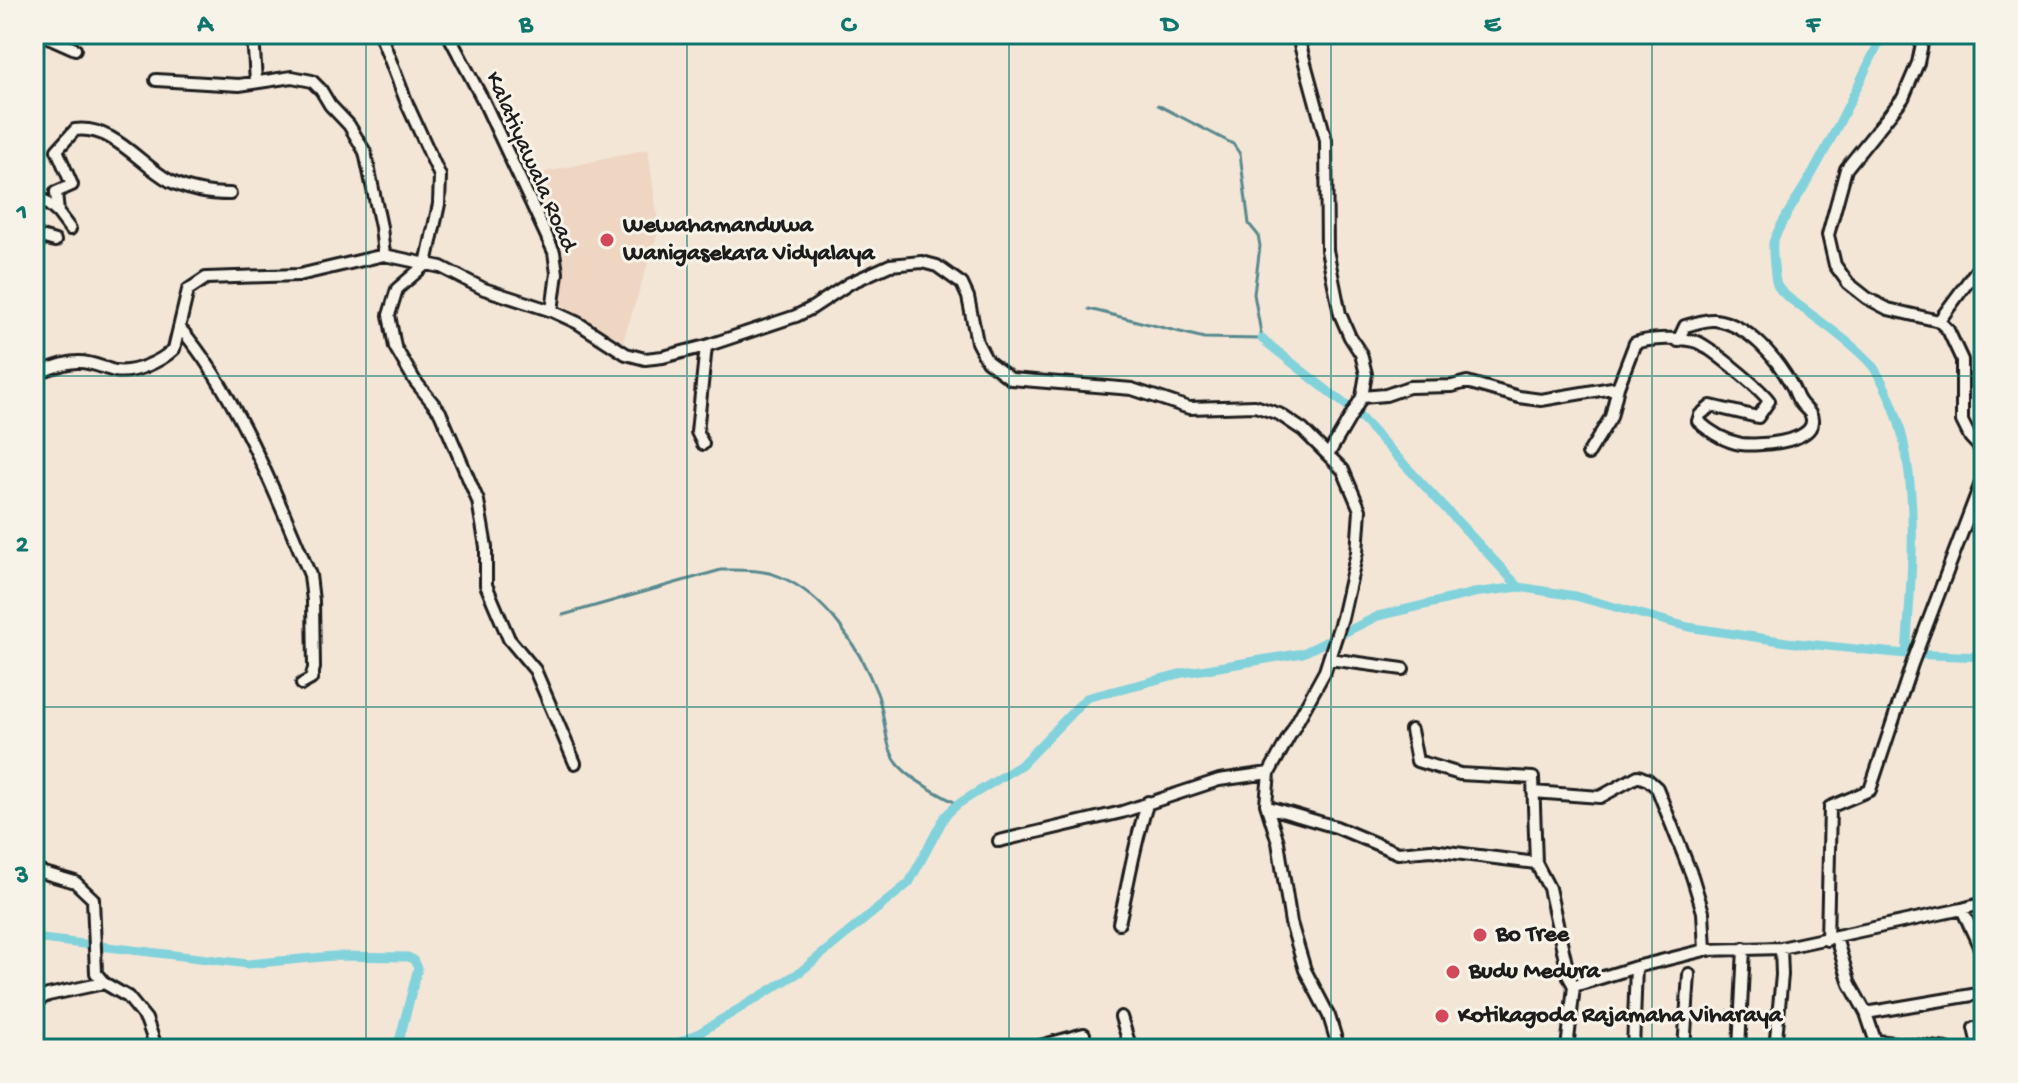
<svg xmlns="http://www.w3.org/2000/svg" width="2018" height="1083" font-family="'Gochi Hand',sans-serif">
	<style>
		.built { fill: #eed6c3 }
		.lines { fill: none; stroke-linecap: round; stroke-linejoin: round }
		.stream { stroke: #59898f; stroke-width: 3 }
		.canal { stroke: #82d2dc; stroke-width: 9 }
		.minor-casing { stroke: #1c1c1c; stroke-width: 16 }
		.minor { stroke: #f7f3e8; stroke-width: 10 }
		.grid { fill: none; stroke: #0f766e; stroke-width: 2; stroke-opacity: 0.55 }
		.poi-dot { fill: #d1495b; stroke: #f7f3e8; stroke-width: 3 }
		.labels { text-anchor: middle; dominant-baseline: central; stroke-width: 6; stroke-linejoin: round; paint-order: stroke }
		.street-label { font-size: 24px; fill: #1c1c1c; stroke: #f7f3e8 }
		.poi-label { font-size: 24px; font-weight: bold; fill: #1c1c1c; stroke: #f7f3e8; text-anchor: start }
		.neatline { fill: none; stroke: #0f766e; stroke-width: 3 }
		.grid-label { font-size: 26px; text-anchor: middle; font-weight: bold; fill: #0f766e }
	</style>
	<rect width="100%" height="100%" fill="#f3e6d7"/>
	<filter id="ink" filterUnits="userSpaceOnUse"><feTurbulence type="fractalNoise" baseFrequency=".0125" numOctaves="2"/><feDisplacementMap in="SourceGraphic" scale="16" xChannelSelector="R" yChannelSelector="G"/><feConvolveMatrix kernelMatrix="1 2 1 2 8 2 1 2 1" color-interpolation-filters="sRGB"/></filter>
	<g filter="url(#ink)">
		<path class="built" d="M648 149 659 229 623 341 562 306 564 251 528 176Z"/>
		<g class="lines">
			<path class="stream" d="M1089 309 1204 338 1262 339 1254 294 1260 246 1258 235 1249 224 1240 154 1233 144 1158 105
				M563 615 721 570C740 570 763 569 781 577 827 597 859 647 877 693 886 715 883 743 897 763 909 779 940 795 958 804"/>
			<path class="canal" d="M1877 34 1878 44C1857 88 1836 132 1812 174 1803 189 1776 229 1773 243 1772 249 1775 281 1777 285 1782 295 1796 303 1804 309 1823 323 1861 350 1874 368 1926 447 1912 565 1906 654
				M1262 339 1347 406
				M1360 417 1519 587
				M34 938 248 964 333 956 408 957 414 960 418 968 397 1049
				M665 1049 699 1033 800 972 909 883 945 816 958 804 1021 765 1086 698 1183 673 1303 653 1378 616 1474 593 1519 587 1575 596 1688 627 1787 642 1906 654 1984 657"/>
			<g class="minor-casing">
				<path id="minor" d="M41 34 75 49
					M253 34 256 82
					M380 34 408 106 440 176 439 204 426 264 397 289 389 315 395 347 415 381 440 412 478 501 486 547V585L509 639 535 670 575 763
					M448 34 484 102 554 252 557 273 552 311
					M1297 34 1326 140 1327 250 1340 314 1350 337 1361 354 1366 374 1362 397 1328 455
					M1924 34 1918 63 1903 98 1846 169 1828 235 1835 265 1848 283 1867 298 1888 309 1939 321 1948 330 1962 360V421L1970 437 1984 452
					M156 80 239 85 292 77 312 81 321 90 330 105 349 125 365 152 381 227 384 255
					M34 192 58 213 70 229
					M58 213 56 192 72 185 57 150 75 130C113 125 139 164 170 181 188 190 211 194 230 194
					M34 235 55 241
					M1939 321 1984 260
					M179 327C234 388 278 499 310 575L313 601 314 668 311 679 302 684
					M34 374C47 370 64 362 77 362 91 361 102 368 115 371 134 374 160 362 174 349L188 290 206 278 299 275 384 255 441 267 484 289 552 311 578 323 626 354 645 359 663 357 706 346 796 316 812 308 850 283 890 265 922 262 937 266 962 284 968 297 977 342 987 361 1011 379 1132 389 1189 408 1255 406 1279 414 1303 430 1343 470 1360 510 1357 552 1342 618 1325 671 1269 773 1266 804 1278 842 1291 923 1305 970 1329 1016 1339 1049
					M1362 397 1386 395 1409 387 1452 386 1467 382 1519 397 1541 400 1618 387 1635 343C1650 338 1682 337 1697 342 1710 347 1761 389 1769 401L1758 417 1711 406 1700 415 1698 421C1710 432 1724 441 1741 444 1757 446 1810 443 1812 422 1813 412 1804 409 1800 402 1796 397 1795 391 1792 386 1776 357 1749 325 1715 320 1705 319 1694 324 1685 326L1678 341
					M703 444 697 432 706 346
					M1588 454 1611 417 1618 387
					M1329 659 1403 669
					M1411 730 1417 761 1460 774 1533 778 1536 863
					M1533 792 1600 797 1638 776 1648 780 1657 788 1692 876 1703 912 1705 950
					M1268 807 1336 827 1398 853 1431 850 1536 863 1549 888 1569 977 1574 986
					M999 841 1122 812 1219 780 1269 773
					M34 870 75 882 93 899 96 973 104 983 128 997 146 1019 157 1049
					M1962 909 1984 903
					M1119 923C1129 882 1134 842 1148 802
					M1836 938 1850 984 1866 1013 1878 1049
					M1827 940 1830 807 1870 790 1912 664 1984 475
					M34 1002 48 995 104 983
					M1866 1013 1984 993
					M1121 1017 1131 1049
					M1974 1028 1979 1049
					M1877 1041 1947 1049
					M1029 1049 1084 1034
					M1567 1049 1574 986 1636 967 1705 950 1781 948 1962 909 1984 957
					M1633 1049 1636 967
					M1684 1049 1689 974
					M1739 1049 1744 948
					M1775 1049 1782 975 1781 948"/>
			</g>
			<use href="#minor" class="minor"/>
		</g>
	</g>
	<path class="grid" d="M366 34V1049M687 34V1049M1009 34V1049M1331 34V1049M1652 34V1049M34 376H1984M34 707H1984"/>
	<g class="poi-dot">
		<circle cx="607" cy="240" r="8"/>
		<circle cx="1480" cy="935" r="8"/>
		<circle cx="1453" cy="972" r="8"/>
		<circle cx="1442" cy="1016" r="8"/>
	</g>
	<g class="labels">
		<g class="street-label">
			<text transform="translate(530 162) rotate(66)">Kalatiyawala Road</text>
		</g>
		<g class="poi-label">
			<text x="623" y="226">Wewahamanduwa<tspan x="623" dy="28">Wanigasekara Vidyalaya</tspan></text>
			<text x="1496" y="935">Bo Tree</text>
			<text x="1469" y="972">Budu Medura</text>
			<text x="1458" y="1016">Kotikagoda Rajamaha Viharaya</text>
		</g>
	</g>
	<rect width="2018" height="1083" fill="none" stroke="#f7f3e8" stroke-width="88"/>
	<rect x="44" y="44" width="1930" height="995" class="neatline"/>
	<g class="grid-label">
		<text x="205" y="31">A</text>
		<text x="526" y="31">B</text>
		<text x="848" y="31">C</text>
		<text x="1170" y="31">D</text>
		<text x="1492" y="31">E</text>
		<text x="1813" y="31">F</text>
		<text x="22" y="219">1</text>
		<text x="22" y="551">2</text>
		<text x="22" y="882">3</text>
	</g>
</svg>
